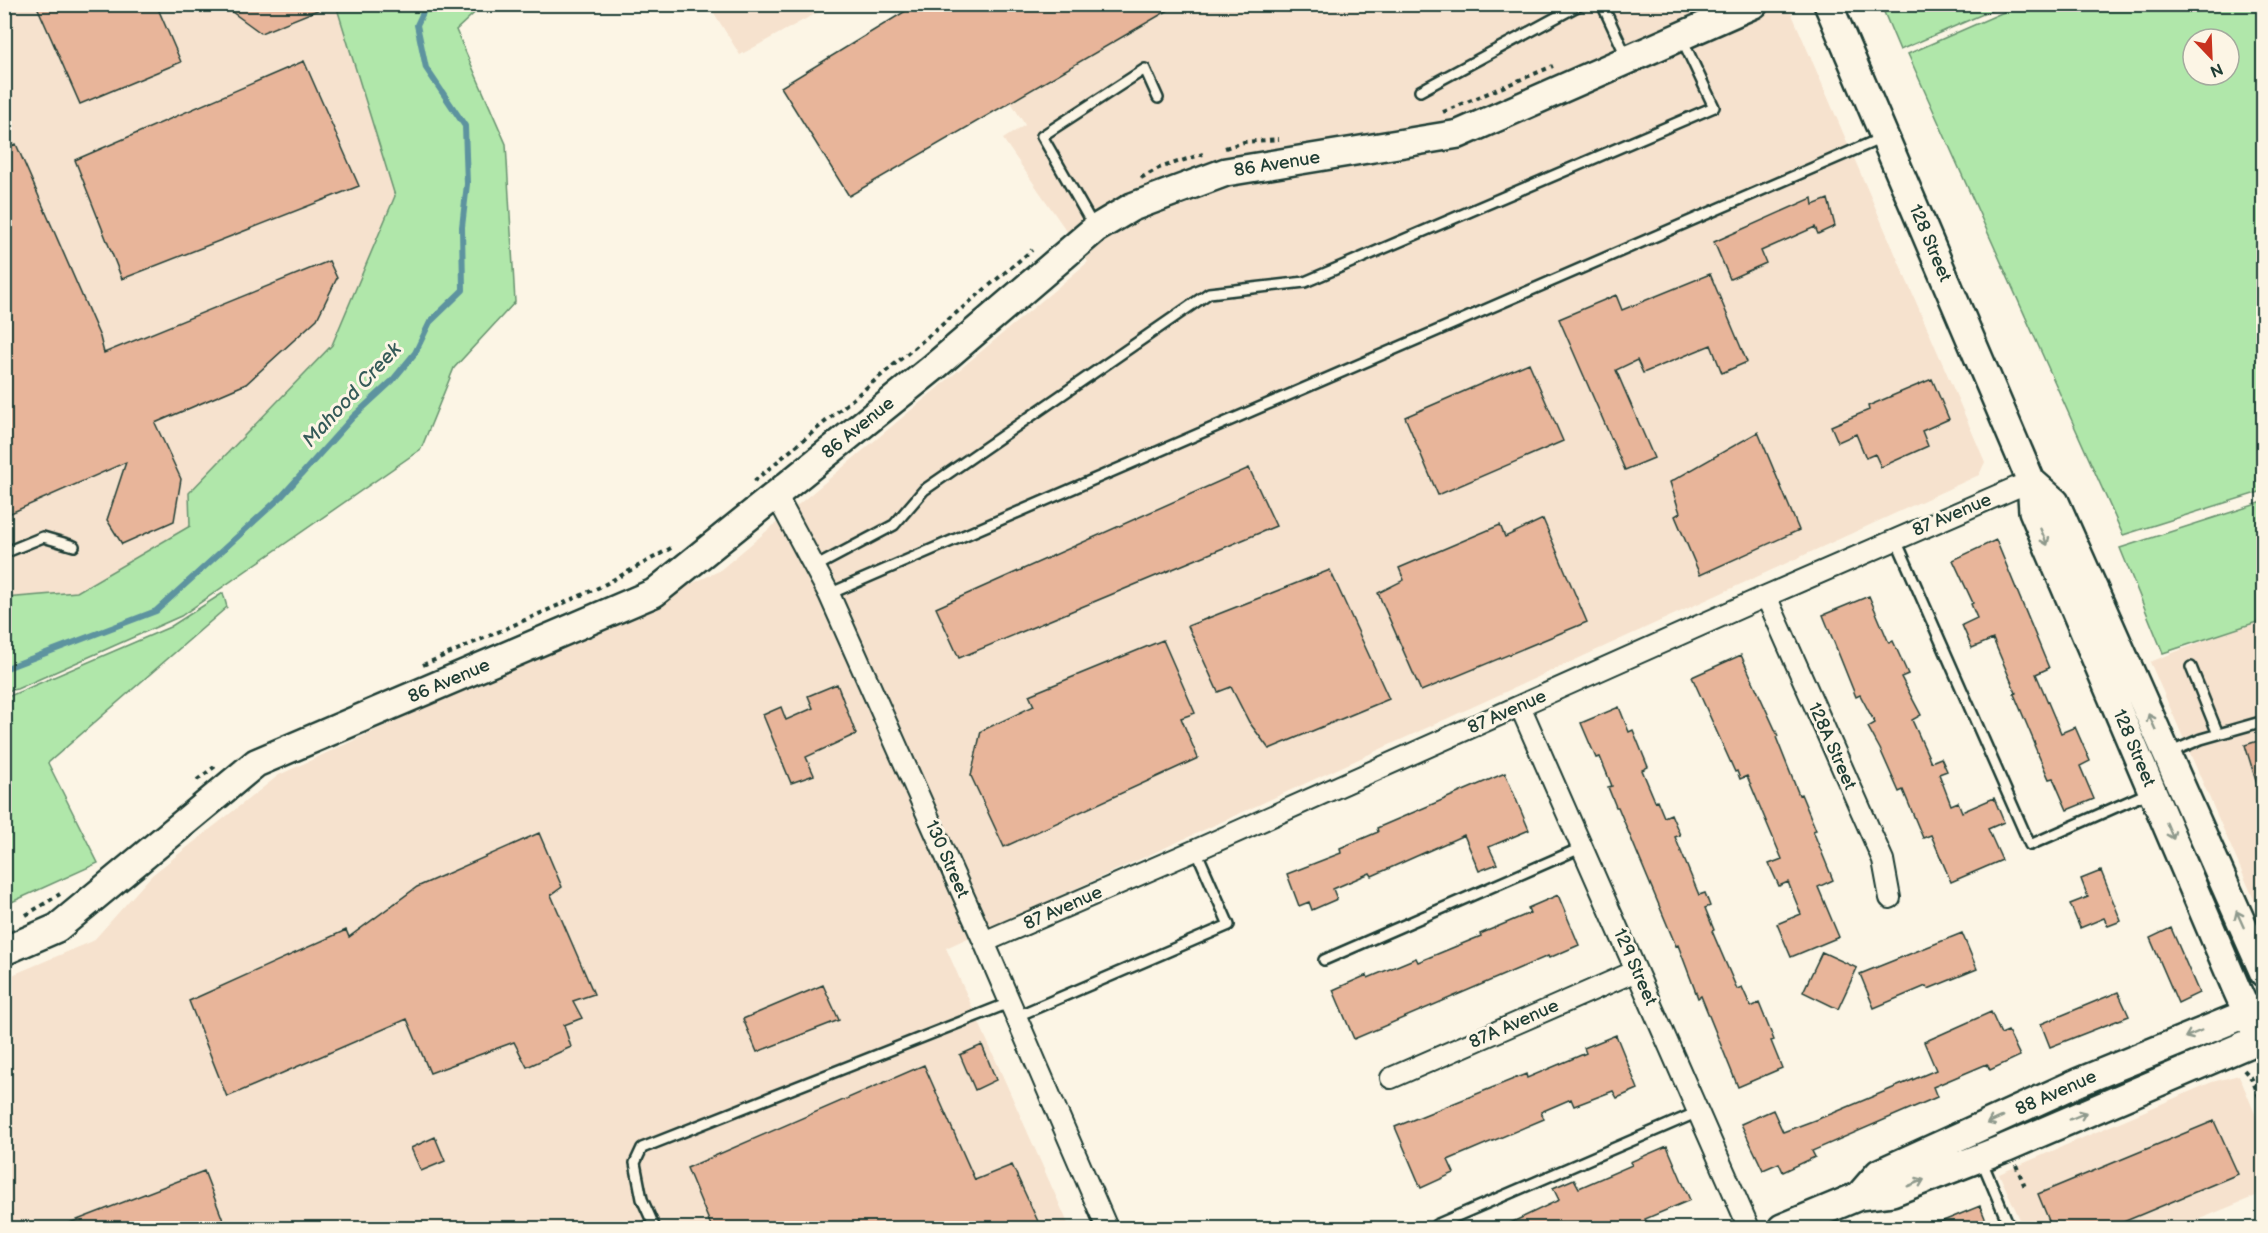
<svg xmlns="http://www.w3.org/2000/svg" width="2268" height="1233" font-family="'Balsamiq Sans',sans-serif">
	<style>
		.built { fill: #f6e2ce }
		.green { fill: #b0e7aa; stroke: #68926f; stroke-width: 1.5; fill-rule: evenodd }
		.lines { fill: none; stroke-linecap: round; stroke-linejoin: round }
		.stream { stroke: #5d939f; stroke-width: 6 }
		.building { fill: #e8b59a; stroke: #1f3d34; stroke-width: 1.5 }
		.lane-casing { stroke: #1f3d34; stroke-width: 14 }
		.street-casing { stroke: #1f3d34; stroke-width: 24 }
		.secondary-casing { stroke: #1f3d34; stroke-width: 32 }
		.path { stroke: #1f3d34; stroke-width: 4; stroke-dasharray: 4.5 4.5; stroke-linecap: butt }
		.lane { stroke: #fcf5e5; stroke-width: 9 }
		.street { stroke: #fcf5e5; stroke-width: 20 }
		.secondary { stroke: #fcf5e5; stroke-width: 27 }
		.oneway { stroke: #8e998c }
		.labels { text-anchor: middle; dominant-baseline: central; stroke-width: 6; stroke-linejoin: round; paint-order: stroke }
		.street-label { font-size: 18px; fill: #1f3d34; stroke: #fcf5e5 }
		.water-label { font-size: 20px; font-style: italic; fill: #345a58; stroke: #fcf5e5 }
	</style>
	<rect width="100%" height="100%" fill="#fcf5e5"/>
	<filter id="ink" filterUnits="userSpaceOnUse"><feTurbulence type="fractalNoise" baseFrequency=".0167" numOctaves="2"/><feDisplacementMap in="SourceGraphic" scale="12" xChannelSelector="R" yChannelSelector="G"/><feConvolveMatrix kernelMatrix="1 2 1 2 8 2 1 2 1" color-interpolation-filters="sRGB"/></filter>
	<g filter="url(#ink)">
		<path class="built" d="M5 5H336L395 196 332 345 190 493V526L77 592 5 598Z
			M709 5H831L740 55Z
			M952 5H1788L1985 462 1979 475 946 948 1070 1228H5V978L93 941 152 875 279 775 719 571 1088 262 1003 139 1025 125Z
			M2263 621V920L2150 662 2221 634Z
			M2239 1075 2263 1133V1193L2178 1228H2024L1999 1174 2212 1082Z"/>
		<path class="green" d="M2022 4 2263 5V491L2123 535 1908 54ZM2193 39H2229V75H2193Z
			M336 5H483L456 30 506 144 515 302 454 368 421 449 181 616 17 689 5 691V598L77 592 190 526 189 493 332 345 395 196Z
			M1881 5H2004L1900 50Z
			M2263 502V620L2163 653 2120 548Z
			M223 593 227 607 48 763 98 863 5 905V698L170 627Z"/>
		<g class="lines">
			<path class="stream" d="M4 669 156 611 282 496 353 417 392 381 415 353 430 322 463 290 462 227 467 184 465 126 426 68 417 25 427 4"/>
		</g>
		<path class="building" d="M36 4H156L181 62 80 104Z
			M221 4H329L330 5 261 33Z
			M917 4H1179L849 196 781 87Z
			M304 61 359 186 122 279 75 160Z
			M16 144 100 337 104 353 329 261 337 278 317 319 246 384 155 423 181 479 174 521 122 544 107 520 126 462 4 516V149Z
			M1812 198 1813 205 1828 199 1835 226 1818 234 1815 227 1761 251 1766 263 1730 279 1714 242Z
			M1710 274 1747 362 1722 373 1711 345 1643 373 1637 360 1616 370 1654 458 1625 470 1559 319 1616 295 1622 310Z
			M1529 363 1563 441 1438 495 1405 417Z
			M1932 379 1949 419 1922 431 1928 446 1881 467 1875 454 1866 458 1856 434 1838 442 1831 426 1869 410 1868 406Z
			M1758 432 1799 530 1700 575 1675 516 1680 513 1670 482Z
			M1249 468 1276 526 959 658 936 608Z
			M1543 519 1587 622 1421 691 1378 593 1404 580 1399 568 1500 525 1505 537Z
			M1996 540 2049 668 2036 674 2061 733 2075 727 2090 761 2080 766 2094 799 2067 810 2053 778 2049 779 2034 745 2035 744 2014 694 2016 693 1993 639 1972 648 1962 625 1977 618 1971 604 1973 603 1953 560Z
			M1330 570 1389 699 1269 749 1249 722 1231 687 1218 692 1188 626Z
			M1869 596 1889 643 1893 641 1908 674 1901 677 1921 715 1912 720 1931 762 1941 758 1947 771 1939 774 1951 805 1958 802 1962 812 1994 798 2004 822 1988 829 2002 860 1951 882 1931 835 1923 838 1903 790 1899 792 1880 749 1868 727 1875 723 1860 695 1856 697 1823 615Z
			M1163 640 1195 713 1181 718 1198 758 1004 847 971 776 981 731 1034 706 1029 695Z
			M1741 655 1778 736 1776 737 1799 795 1801 794 1816 830 1813 831 1833 880 1818 887 1839 937 1791 957 1777 924 1801 914 1788 882 1779 886 1769 864 1782 859 1747 776 1740 779 1737 771 1735 772 1692 677Z
			M837 684 856 734 806 757 814 775 791 783 763 715 781 707 786 720 813 708 808 696Z
			M1619 707 1629 732 1633 730 1648 767 1642 770 1655 801 1657 800 1664 817 1671 814 1680 835 1675 837 1699 895 1705 893 1710 906 1705 908 1714 930 1712 931 1737 989 1742 987 1751 1007 1759 1003 1774 1040 1771 1041 1782 1068 1738 1087 1701 996 1698 998 1678 945 1676 946 1618 807H1616L1608 787 1612 786 1600 757 1596 758 1581 723Z
			M2264 739V793L2260 794 2245 745Z
			M1505 773 1529 830 1489 847 1497 864 1479 871 1464 835 1372 876 1370 873 1333 889 1337 899 1312 910 1309 902 1299 906 1287 874 1341 853 1340 848 1378 832 1377 828Z
			M539 833 562 887 551 895 594 994 573 1001 582 1018 564 1025 571 1047 527 1067 514 1042 430 1073 407 1019 227 1097 189 1001 346 930 349 937 417 887Z
			M2101 871 2121 921 2108 926 2104 918 2080 928 2070 904 2088 897 2081 879Z
			M1558 895 1579 945 1549 958 1548 956 1354 1039 1333 990 1367 975 1368 978 1416 958 1418 962 1481 936 1480 934 1530 913 1528 908Z
			M2171 928 2199 993 2178 1003 2150 938Z
			M1962 933 1977 969 1928 989 1926 986 1874 1008 1860 974Z
			M1822 952 1857 968 1838 1009 1803 992Z
			M823 985 839 1020 757 1052 743 1019Z
			M2118 992 2129 1016 2050 1047 2041 1024Z
			M1991 1012 2001 1034 2008 1031 2020 1056 1990 1070 1987 1064 1933 1087 1937 1097 1812 1151 1815 1157 1783 1172 1779 1163 1763 1170 1741 1124 1773 1110 1783 1132 1831 1114 1936 1070 1924 1042Z
			M1616 1035 1638 1089 1617 1098 1613 1091 1574 1106 1571 1099 1541 1112 1544 1119 1448 1160 1454 1173 1421 1188 1395 1127 1526 1074 1527 1078 1586 1053 1584 1048Z
			M982 1045 996 1080 975 1090 960 1055Z
			M924 1065 975 1180 1012 1165 1041 1228H712L687 1168Z
			M2214 1121 2238 1174 2109 1228H2052L2038 1194Z
			M435 1137 445 1161 421 1171 411 1148Z
			M1667 1146 1690 1200 1645 1219 1647 1222 1631 1228H1500L1559 1200 1553 1188 1574 1179 1579 1188 1632 1165 1630 1162Z
			M204 1171 226 1228H59V1227Z
			M1980 1206 1989 1228H1926Z"/>
		<g class="lines">
			<g class="lane-casing">
				<path id="lane" d="M1602 4 1627 58
					M1420 91 1581 4
					M1094 227 1042 136 1145 69 1158 98
					M1896 540 2030 845 2150 792
					M4 553 43 537 74 546
					M815 567 894 525 924 490 1209 293 1305 282 1714 107 1682 39
					M829 594 1882 138
					M2191 667 2218 734
					M2169 753 2201 739 2264 721
					M1324 960 1583 847
					M1015 1017 1229 925 1196 850
					M1981 1159 2010 1228
					M1436 1225 1698 1112
					M655 1228 642 1199 635 1163 642 1148 1009 1003"/>
			</g>
			<g class="street-casing">
				<path id="street" d="M776 495 829 594 984 942 1107 1228
					M1766 596 1883 860 1890 898
					M1520 706 1749 1228
					M984 942 1196 850 1766 596 2031 481
					M1391 1078 1636 971"/>
			</g>
			<g class="secondary-casing">
				<path id="secondary" d="M1828 4 2031 481 2033 511 2236 988 2259 1039 2264 1044
					M2031 481 2055 502 2264 973
					M4 951 57 928 256 763 654 593 934 367 1095 229 1132 207 1226 172 1459 134 1754 4
					M1859 1196 1879 1173 2079 1082 2263 1007
					M1782 1228 1859 1196 1892 1192 2005 1148 2264 1037"/>
			</g>
			<path class="path" d="M1443 112 1553 66
				M1225 148 1244 142 1279 139
				M1141 178 1159 168 1203 154
				M754 481 1032 250
				M423 665 600 587 671 548
				M197 780 217 765
				M26 915 60 894
				M2244 1070 2252 1079 2264 1109
				M2016 1165 2025 1187"/>
			<use href="#lane" class="lane"/>
			<use href="#street" class="street"/>
			<use href="#secondary" class="secondary"/>
		</g>
		<defs><path id="oneway-shaft" d="M-6 0H5M1.5-3L5.5 0L1.5 3" fill="none" stroke-width="1.6" stroke-linecap="round" stroke-linejoin="round" transform="scale(1.5)"/></defs>
		<g class="oneway">
			<use href="#oneway-shaft" transform="translate(2044 537) rotate(67)"/>
			<use href="#oneway-shaft" transform="translate(2152 722) rotate(-114)"/>
			<use href="#oneway-shaft" transform="translate(2170 831) rotate(67)"/>
			<use href="#oneway-shaft" transform="translate(2240 919) rotate(-114)"/>
			<use href="#oneway-shaft" transform="translate(2193 1034) rotate(157)"/>
			<use href="#oneway-shaft" transform="translate(2078 1116) rotate(-23)"/>
			<use href="#oneway-shaft" transform="translate(1995 1120) rotate(156)"/>
			<use href="#oneway-shaft" transform="translate(1916 1183) rotate(-22)"/>
		</g>
	</g>
	<g class="labels">
		<g class="street-label">
			<text transform="translate(1277 164) rotate(-9)">86 Avenue</text>
			<text transform="translate(1930 243) rotate(67)">128 Street</text>
			<text transform="translate(858 428) rotate(-39)">86 Avenue</text>
			<text transform="translate(1952 515) rotate(-23)">87 Avenue</text>
			<text transform="translate(449 681) rotate(-23)">86 Avenue</text>
			<text transform="translate(1507 712) rotate(-24)">87 Avenue</text>
			<text transform="translate(1832 746) rotate(66)">128A Street</text>
			<text transform="translate(2134 748) rotate(67)">128 Street</text>
			<text transform="translate(947 859) rotate(66)">130 Street</text>
			<text transform="translate(1063 908) rotate(-24)">87 Avenue</text>
			<text transform="translate(1635 967) rotate(66)">129 Street</text>
			<text transform="translate(1514 1024) rotate(-24)">87A Avenue</text>
			<text transform="translate(2056 1093) rotate(-24)">88 Avenue</text>
		</g>
		<g class="water-label">
			<text transform="translate(352 395) rotate(-47)">Mahood Creek</text>
		</g>
	</g>
	<rect width="2268" height="1233" fill="none" stroke="#fcf5e5" stroke-width="24"/>
	<rect x="12" y="12" width="2244" height="1209" fill="none" stroke="#1f3d34" stroke-width="2" filter="url(#ink)"/>
	<g transform="translate(2211 57) rotate(157)"><circle r="28" fill="#fcf5e5" stroke="#a4ab9e" stroke-width="1.5"/>
	<path d="M0-4.5L10 22L0 15L-10 22Z" fill="#c8321e"/>
	<text y="-9" font-size="16" font-weight="bold" text-anchor="middle" fill="#1f3d34">N</text>
	</g>
</svg>
